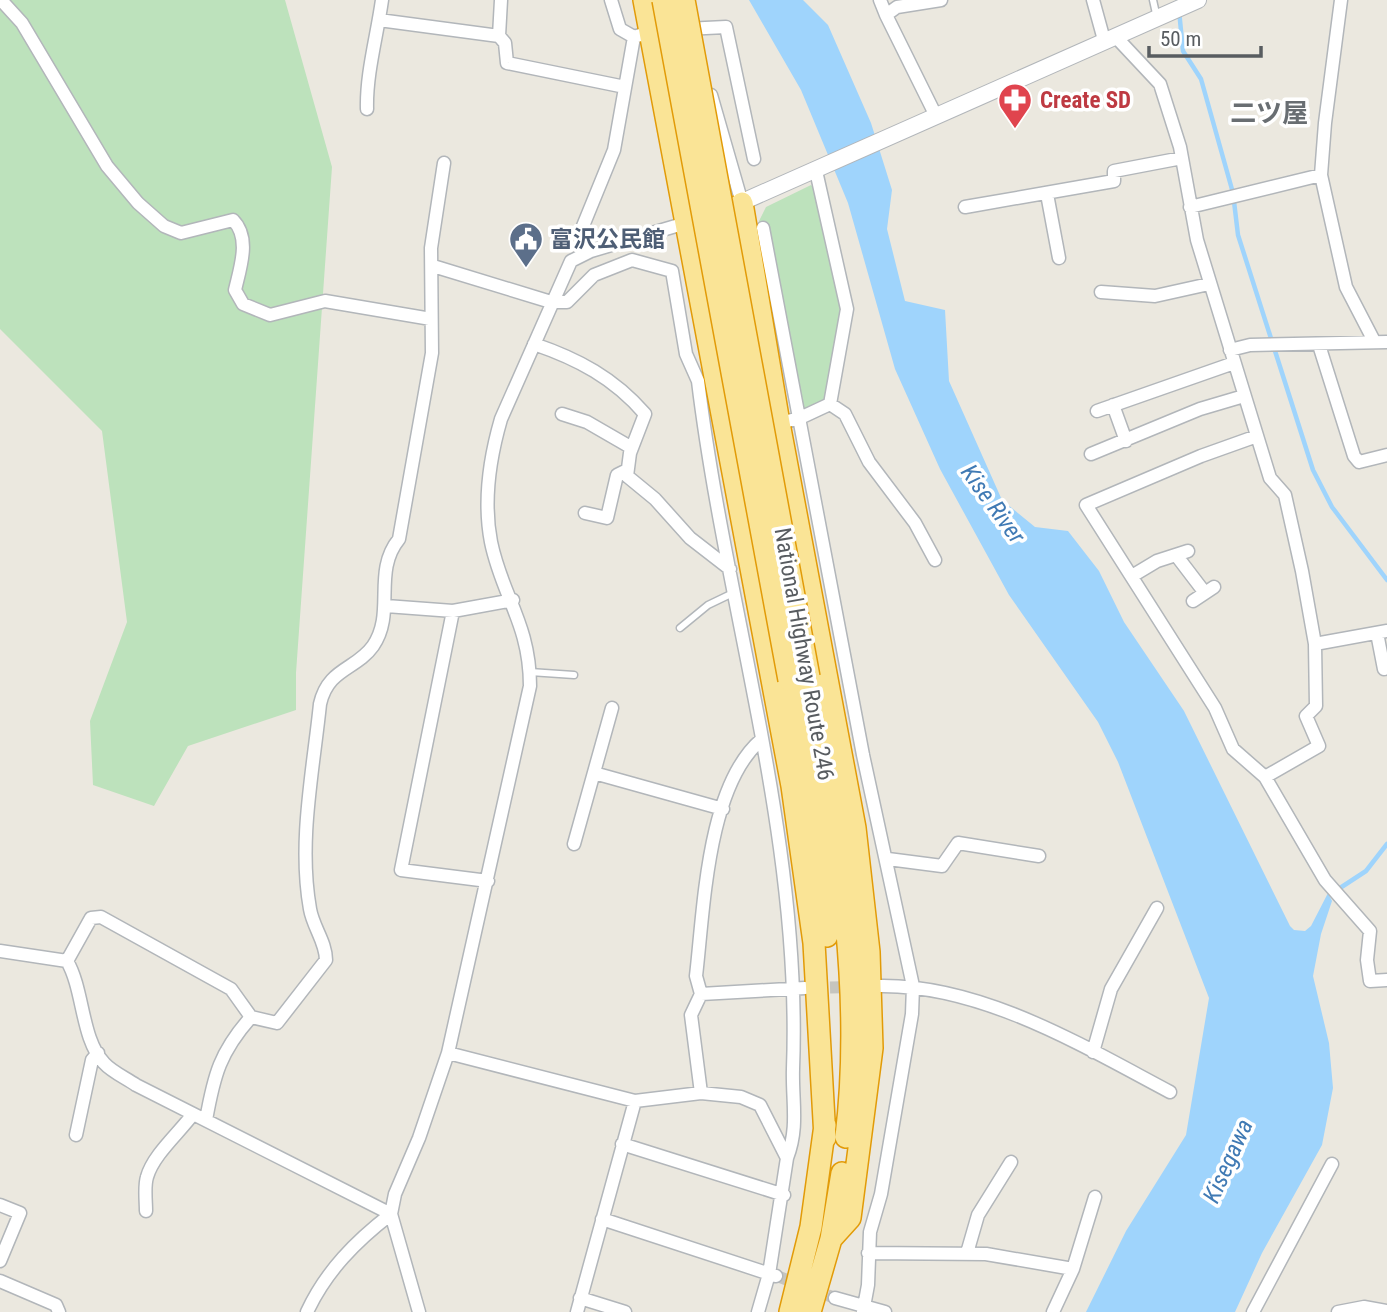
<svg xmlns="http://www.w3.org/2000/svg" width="1387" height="1312" font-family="'Roboto Condensed','Noto Sans JP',sans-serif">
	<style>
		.green { fill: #bde2bc }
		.water { fill: #9fd4fc }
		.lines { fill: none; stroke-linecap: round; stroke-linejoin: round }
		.stream { stroke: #9fd4fc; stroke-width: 4.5 }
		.minor-tunnel { stroke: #c6c5bf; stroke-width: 12; stroke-dasharray: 12 6; stroke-linecap: butt }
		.service-casing { stroke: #b2b6ba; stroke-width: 9 }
		.minor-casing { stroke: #b2b6ba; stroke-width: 15 }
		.tertiary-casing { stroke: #b2b6ba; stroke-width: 18 }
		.trunk-casing { stroke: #e29b08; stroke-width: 24 }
		.service { stroke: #fff; stroke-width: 6 }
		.minor { stroke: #fff; stroke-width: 12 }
		.tertiary { stroke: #fff; stroke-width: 16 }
		.trunk { stroke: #fae496; stroke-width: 21 }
		.trunk-bridge-casing { stroke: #e29b08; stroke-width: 24; stroke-linecap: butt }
		.trunk-bridge { stroke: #fae496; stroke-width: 21 }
		.labels { text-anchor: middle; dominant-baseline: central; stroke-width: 7; stroke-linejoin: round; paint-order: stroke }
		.health-label { font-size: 23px; font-weight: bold; fill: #be3a42; stroke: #fff; text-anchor: start }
		.service-label { font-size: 23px; font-weight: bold; fill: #4e5e75; stroke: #fff; text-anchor: start }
		.street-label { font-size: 23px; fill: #585c60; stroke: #fff }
		.water-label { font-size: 24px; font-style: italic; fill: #407ab4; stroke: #fff }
		.quarter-label { font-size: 26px; font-weight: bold; fill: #696e72; stroke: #fff }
	</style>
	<rect width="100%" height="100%" fill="#ebe8df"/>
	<path class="green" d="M0 0H285L332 167 296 673V710L188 746 154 806 93 785 90 721 127 622 102 431 0 329Z
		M811 185 819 194 842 299 831 401 794 413 759 221 766 207Z"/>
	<path class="water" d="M749 0H803L828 25 871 123 892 190 887 229 905 301 945 310 949 381 1002 500 1035 527 1068 531 1099 571 1124 622 1184 711 1290 926 1294 930 1305 931 1311 926 1328 893 1332 901 1321 934 1313 976 1329 1043 1333 1088 1322 1145 1262 1253 1235 1312H1086L1126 1231 1186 1135 1209 998 1118 762 1098 722 1009 595 940 469 895 369 848 203 801 90Z"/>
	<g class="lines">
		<path class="stream" d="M1178 0 1183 51 1201 79 1233 193 1238 235 1313 470 1332 507 1387 580
			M1337 890 1366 871 1387 844"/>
		<path class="minor-tunnel" d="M812 988 857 987
			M777 1276 835 1298"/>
		<g class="service-casing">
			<path id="service" d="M1153 0 1157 18
				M680 628 708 605 733 593
				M530 672 574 675"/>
		</g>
		<g class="minor-casing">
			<path id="minor" d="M1 0 22 23 107 166 138 203 164 226 181 233 233 220C251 238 240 268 235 290L243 304 270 315 325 301 431 319
				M611 0 620 29 634 37 656 30
				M880 0 886 15
				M1093 0 1104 40
				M1341 0 1325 123 1321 175 1346 287 1374 341
				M379 20 499 36 505 43 507 63 625 87
				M685 29 726 27 754 159
				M499 36 501 0
				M1115 36 1160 84 1180 147 1197 240 1270 478 1285 495 1302 571 1315 644 1316 706 1306 716 1319 746 1265 777
				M711 95 742 203
				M367 109C366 74 377 36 382 0
				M935 114 886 15 897 7 941 0
				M1047 194 1059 258
				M965 207 1114 181V171L1182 158
				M1190 207 1321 175
				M763 228 863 755 913 986 912 1014 881 1194 870 1232 868 1285 863 1312
				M591 251 583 226 614 150 634 37
				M433 266 551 302H567L594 275 632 260 672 271 686 354 698 381C726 611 802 836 793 1069 792 1101 799 1127 787 1158
				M1101 292 1155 296 1209 284
				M534 344C578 359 614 378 645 414L630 453 627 476 655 499 690 538 730 569
				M1319 345 1354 456 1359 462 1387 455
				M1230 350 1250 345 1387 342
				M830 404 845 414 869 462 915 523 935 560
				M1113 405 1126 441
				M1097 411 1234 363
				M562 414 587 422 632 448
				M779 423 800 418 830 404 847 309 816 171
				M1257 436 1201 456 1086 505 1215 708 1233 749 1265 777 1325 880 1370 931 1367 960 1370 981 1387 980
				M1091 454 1200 409 1244 396
				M585 513 607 518 617 475 627 470
				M1176 555 1205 593
				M1132 576 1157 561 1188 551
				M1193 601 1214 587
				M386 606 453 611 513 600
				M453 611 401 870 488 881
				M1377 633 1384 669
				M1315 644 1387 631
				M594 773 723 809
				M574 844 612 708
				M888 859 942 866 958 843 1039 856
				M0 951 67 961C84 990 81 1039 104 1063 112 1072 126 1078 136 1085L391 1214C356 1241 326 1271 307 1312
				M67 961 91 918 101 917 231 989 251 1017 277 1023 326 960C326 942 313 927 310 909 298 842 313 772 320 704 328 668 356 670 373 646 396 613 372 572 399 539L432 353 431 248 444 163
				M879 986C981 984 1083 1046 1170 1092
				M701 994 696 976C704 908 707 785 762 739
				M1093 1052 1111 989 1157 908
				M448 1053 635 1101 701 1093 741 1097 760 1105 787 1158 769 1274 758 1312
				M701 1093 691 1015 701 994 805 988
				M206 1120C214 1075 220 1052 251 1017
				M76 1135 92 1060 98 1053
				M622 1144 784 1195
				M146 1211C146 1201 144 1186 147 1177 153 1155 179 1133 193 1114
				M602 1219 776 1276
				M868 1253 986 1254 1073 1269
				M967 1253 978 1215 1011 1162
				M0 1261 20 1213 0 1205
				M0 1281 56 1305 59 1312
				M580 1298 625 1312
				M835 1298 885 1312
				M419 1312 391 1214 395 1194 419 1138 448 1053 530 686C530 624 502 596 491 542 483 501 490 457 501 419L571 261 591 251 686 223
				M577 1312 635 1101
				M1053 1312 1073 1269 1095 1197
				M1253 1312 1332 1164
				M1338 1312 1364 1307 1387 1311"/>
		</g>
		<g class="tertiary-casing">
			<path id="tertiary" d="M731 207 1198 0"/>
		</g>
		<g class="trunk-casing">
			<path id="trunk" d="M644 0 792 786 814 943 825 1138
				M742 203 779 423 855 828 869 952 872 1048 850 1218 831 1239
				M809 677C835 829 865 983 846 1137
				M789 680 816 835 827 936
				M790 1312 811 1227 825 1125
				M810 1312 831 1239 842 1173"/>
		</g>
		<use href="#service" class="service"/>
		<use href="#minor" class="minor"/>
		<use href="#tertiary" class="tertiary"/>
		<use href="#trunk" class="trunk"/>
		<g class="trunk-bridge-casing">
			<path id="trunk-bridge" d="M663 0 789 680
				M684 0 809 677"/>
		</g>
		<use href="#trunk-bridge" class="trunk-bridge"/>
	</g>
	<defs>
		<g id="pharmacy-pin" transform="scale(1.75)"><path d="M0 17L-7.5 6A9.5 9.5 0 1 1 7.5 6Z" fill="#e0444e" stroke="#fff"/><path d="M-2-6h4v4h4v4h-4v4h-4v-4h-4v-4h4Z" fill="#fff"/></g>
		<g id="civic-pin" transform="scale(1.75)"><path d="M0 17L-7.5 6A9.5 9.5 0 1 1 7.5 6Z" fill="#5c6f8a" stroke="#fff"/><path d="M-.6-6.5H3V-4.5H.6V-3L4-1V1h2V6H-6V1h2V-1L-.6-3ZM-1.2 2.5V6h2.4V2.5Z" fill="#fff"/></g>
	</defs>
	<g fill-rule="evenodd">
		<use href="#pharmacy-pin" x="1015" y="100"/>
		<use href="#civic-pin" x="526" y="239"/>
	</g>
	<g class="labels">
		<g class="health-label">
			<text x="1040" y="100">Create SD</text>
		</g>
		<g class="service-label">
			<text x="550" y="239">富沢公民館</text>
		</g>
		<g class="street-label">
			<text transform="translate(804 654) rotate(80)">National Highway Route 246</text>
		</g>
		<g class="water-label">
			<text transform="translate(993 504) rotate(54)">Kise River</text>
			<text transform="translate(1228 1161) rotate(-66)">Kisegawa</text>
		</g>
		<g class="quarter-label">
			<text x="1269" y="113">二ツ屋</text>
		</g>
	</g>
	<path d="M1149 46v10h112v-10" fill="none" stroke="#585c60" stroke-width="3.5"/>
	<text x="1160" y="46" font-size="21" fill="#585c60" stroke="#ffffff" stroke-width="5" paint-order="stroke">50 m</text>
</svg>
